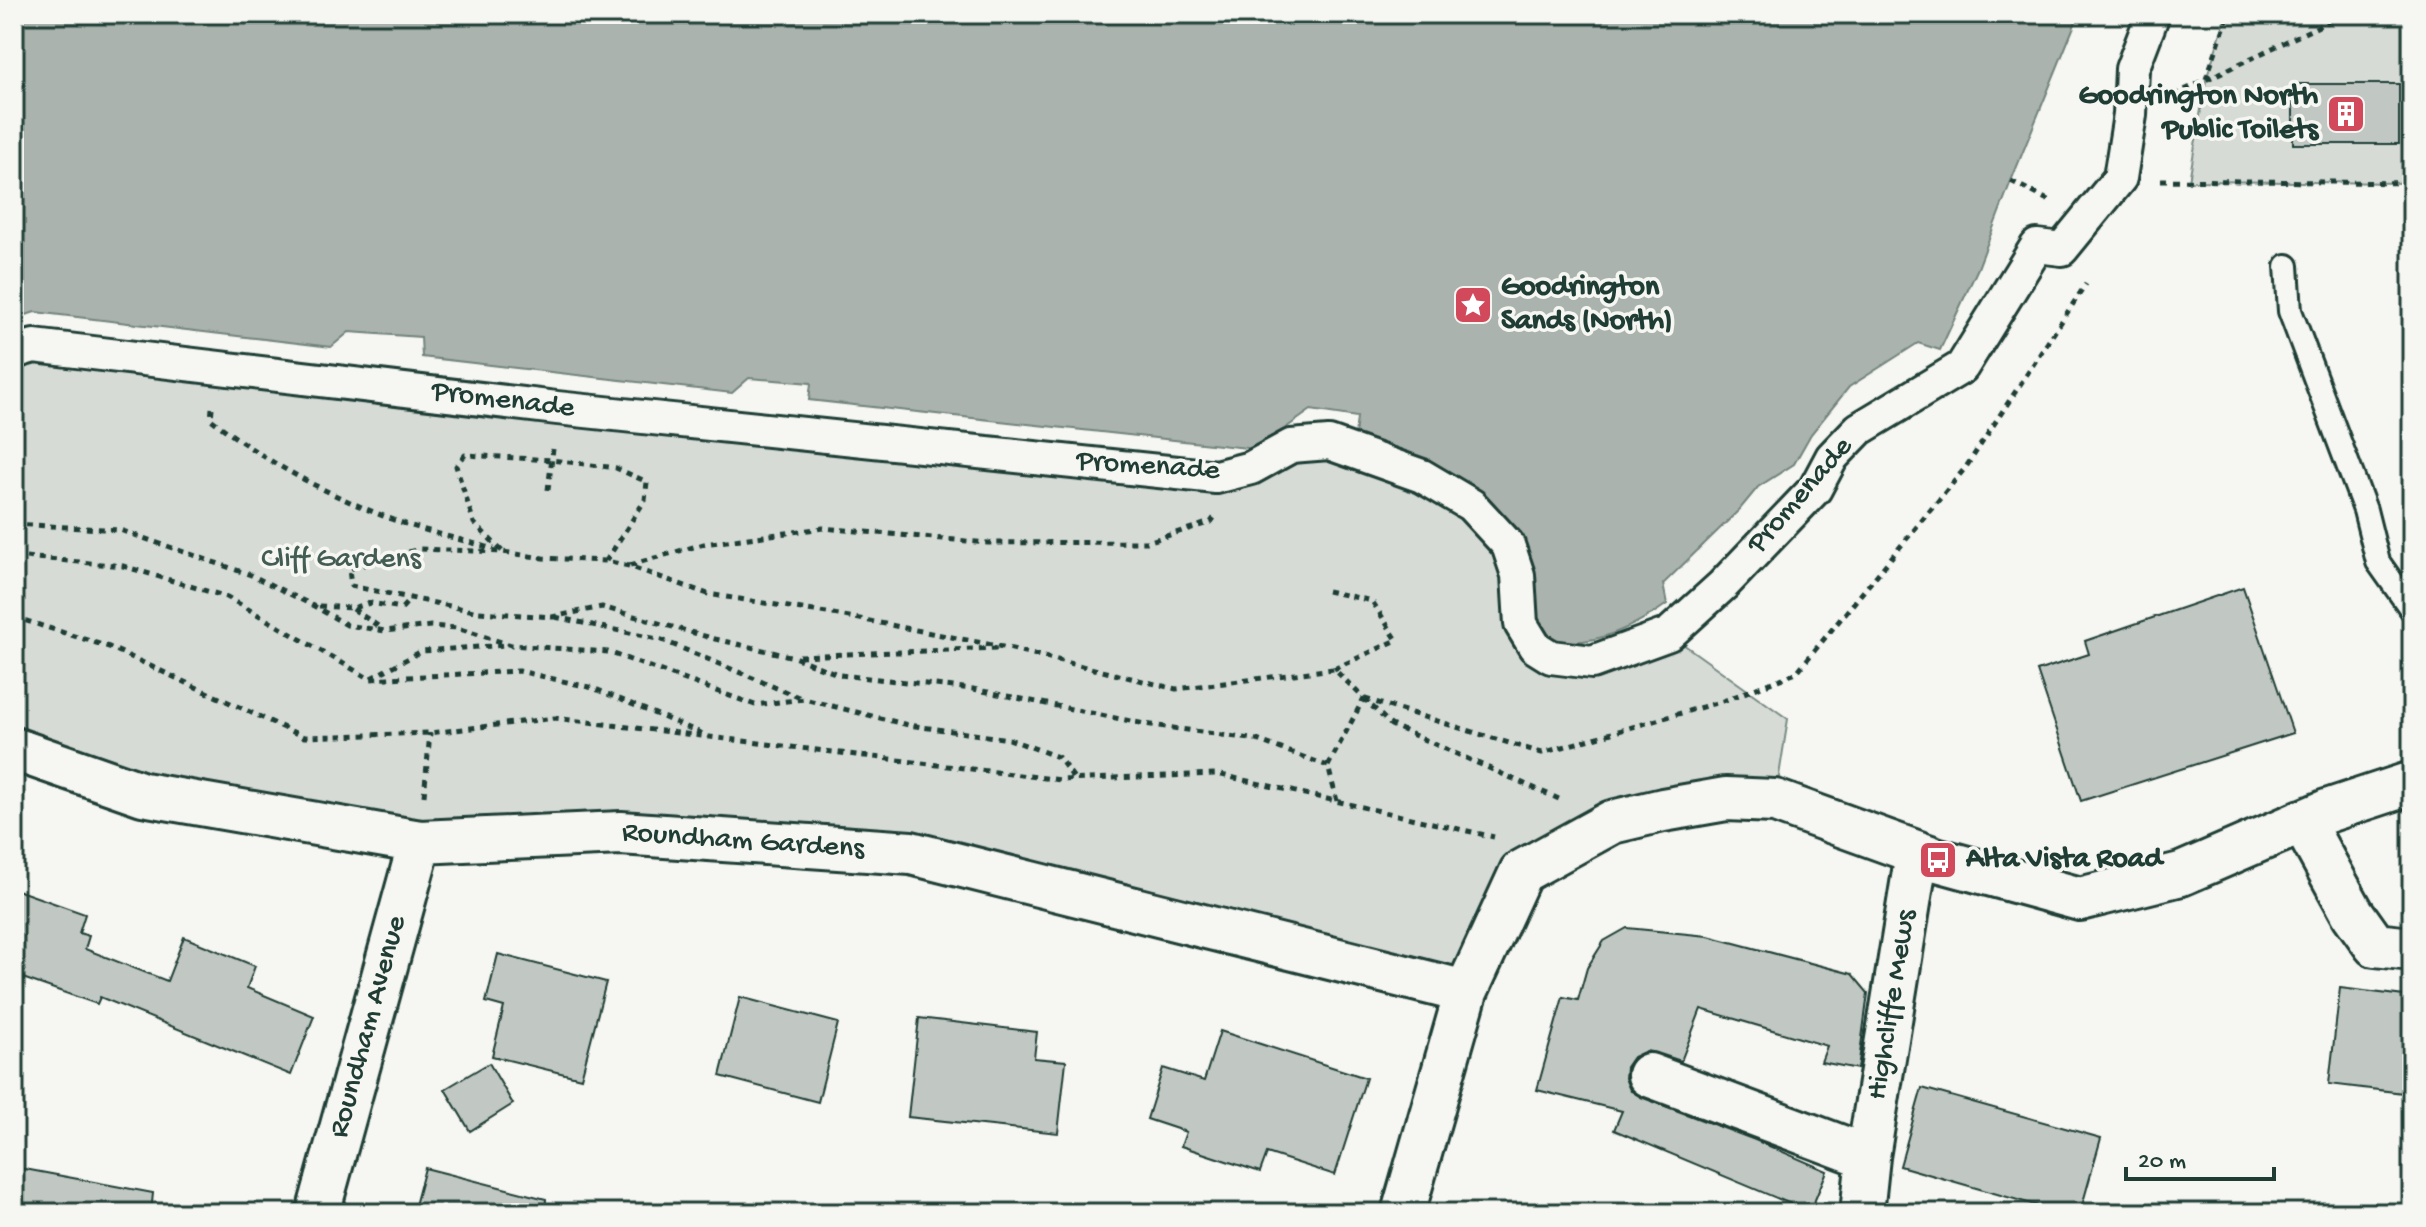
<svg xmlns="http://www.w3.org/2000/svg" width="2426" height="1227" font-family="'Gochi Hand',sans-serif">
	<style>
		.green { fill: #d6dbd6; stroke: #7a8c85; stroke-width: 2 }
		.water { fill: #aab3ae; stroke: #72847d; stroke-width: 2 }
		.building { fill: #c1c8c3; stroke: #1f3d34; stroke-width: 2 }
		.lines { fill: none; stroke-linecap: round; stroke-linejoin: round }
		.service-casing { stroke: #1f3d34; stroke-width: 28 }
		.pedestrian-casing { stroke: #1f3d34; stroke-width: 38 }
		.minor-casing { stroke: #1f3d34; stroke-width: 48 }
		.path { stroke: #1f3d34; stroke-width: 5; stroke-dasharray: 6 6; stroke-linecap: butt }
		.service { stroke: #f6f6f2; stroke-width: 22 }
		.pedestrian { stroke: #f6f6f2; stroke-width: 32 }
		.minor { stroke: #f6f6f2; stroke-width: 42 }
		.labels { text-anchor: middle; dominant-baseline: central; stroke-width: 7; stroke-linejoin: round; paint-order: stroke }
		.poi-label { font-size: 30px; font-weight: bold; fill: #1f3d34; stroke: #f6f6f2; text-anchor: start }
		.street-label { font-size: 30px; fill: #1f3d34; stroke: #f6f6f2 }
		.park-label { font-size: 30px; fill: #445d54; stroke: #f6f6f2 }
	</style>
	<rect width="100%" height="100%" fill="#f6f6f2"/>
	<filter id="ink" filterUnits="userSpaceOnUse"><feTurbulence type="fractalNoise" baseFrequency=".0125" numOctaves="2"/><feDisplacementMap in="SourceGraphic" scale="16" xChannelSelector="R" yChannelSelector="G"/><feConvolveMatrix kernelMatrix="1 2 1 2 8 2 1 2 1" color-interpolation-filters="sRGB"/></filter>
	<g filter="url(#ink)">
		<path class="green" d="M2227 14H2412V183L2189 181 2206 80Z
			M14 352 1216 477 1291 446 1471 505 1551 657 1669 634 1788 719 1775 801 1725 799 1521 872 1466 992 911 853 420 842 14 749Z"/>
		<path class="water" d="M14 14H2079L2011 181 1978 268 1940 350 1918 343 1849 387 1811 434 1794 464 1758 487 1740 509 1663 584 1667 604C1634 628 1549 672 1532 610 1526 590 1521 542 1511 527 1481 478 1409 449 1355 436L1357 417 1311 410 1256 449 809 400 811 383 749 378 732 393 422 357 421 337 349 332 331 347 35 312 14 319Z"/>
		<path class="building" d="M2293 84H2399V144H2293Z
			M2243 587 2293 733 2081 801 2037 671 2089 654 2085 641Z
			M14 889 85 914 79 933 89 936 85 949 167 981 184 937 255 966 247 988 314 1016 291 1075 100 997 97 1004 14 975Z
			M1627 928 1708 936 1852 974 1868 993 1858 1069 1821 1062 1827 1046 1701 1009 1681 1061 1657 1053 1646 1051 1633 1057 1626 1067 1625 1078 1630 1090 1641 1097 1755 1140 1827 1171 1810 1212 1614 1130 1622 1111 1537 1090 1563 997 1578 1000 1587 968 1604 941Z
			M498 954 606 982 581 1078 492 1056 504 1007 486 1002Z
			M2340 988 2412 997V1094L2329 1084Z
			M740 997 838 1023 818 1102 720 1076Z
			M919 1018 1037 1032 1034 1058 1066 1061 1058 1133 908 1117Z
			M1220 1031 1366 1078 1335 1175 1267 1153 1260 1172 1181 1146 1186 1132 1147 1119 1163 1068 1204 1081Z
			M489 1063 513 1104 470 1131 445 1089Z
			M1922 1088 2101 1138 2080 1213H2063L1900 1166Z
			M14 1167 153 1193 151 1213H14Z
			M425 1168 546 1199 545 1213H413Z"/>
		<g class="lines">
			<g class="service-casing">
				<path id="service" d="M2287 266 2290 311 2365 510 2378 562 2412 610"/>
			</g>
			<g class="pedestrian-casing">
				<path id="pedestrian" d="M14 352 34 346 557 408 1216 477 1251 468 1291 446 1329 443 1422 476 1471 505 1508 545 1518 575 1521 624 1535 647 1551 657 1592 662 1669 634 1723 585 1815 489 1832 457 1859 429 1962 367 2037 246 2062 249 2120 178 2130 115 2132 69 2153 14"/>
			</g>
			<g class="minor-casing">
				<path id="minor" d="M14 749 143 794 420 842 621 833 911 853 1466 992
					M2302 821 2353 914 2375 945 2412 949
					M1649 1075 1868 1157
					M318 1213 420 842
					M1403 1213 1466 992 1521 872 1612 822 1663 810 1726 799 1775 801 1938 860 2080 899 2181 874 2327 811 2412 783
					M1862 1213 1868 1157 1917 853"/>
			</g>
			<path class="path" d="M2206 79 2229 14
				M2174 95 2344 14H2387
				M2161 180 2412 183
				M2011 181 2050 201
				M212 408 211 419C261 459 317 489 376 513 414 529 456 538 494 549
				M548 490 553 449
				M14 524 120 530 251 575 314 606 347 625 385 631 431 626 457 628 511 645 608 652 755 705 804 699 908 725 1009 739 1058 757 1074 778
				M502 551 474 523 456 466 465 455 552 460 616 468 647 482 645 500 606 561
				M14 556 123 566 227 597 370 679 519 671 593 688 708 736
				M630 565 704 544 823 528 988 543 1147 542 1211 522 1214 518
				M1327 591 1372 601 1397 640 1334 669
				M319 606 353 608 370 603 402 608 411 598
				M353 609 381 628
				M14 617 109 647 304 737 430 733 555 718 1061 780 1217 774 1494 837
				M555 617 662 640 803 699
				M799 656 997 648
				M371 678 422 651 506 645
				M1365 699 1542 753 1723 701 1796 673 1966 467 2086 284
				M1328 766 1364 698
				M424 796 430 733
				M1337 801 1328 766 1257 740 1145 724 973 689 840 675 794 657 715 639 602 607 552 617 479 612 351 586 349 569 419 549 503 552 543 558 606 561 629 566 708 594 839 615 1008 648 1176 689 1334 669 1391 725 1559 799"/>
			<use href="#service" class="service"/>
			<use href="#pedestrian" class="pedestrian"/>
			<use href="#minor" class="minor"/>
		</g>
	</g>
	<defs>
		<g id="building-square" transform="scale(2)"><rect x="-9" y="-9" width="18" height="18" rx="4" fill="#d1495b" stroke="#f6f6f2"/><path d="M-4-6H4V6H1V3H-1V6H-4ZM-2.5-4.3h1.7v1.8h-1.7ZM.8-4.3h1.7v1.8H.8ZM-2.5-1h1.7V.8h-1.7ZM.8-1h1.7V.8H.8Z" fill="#fff"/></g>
		<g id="sight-square" transform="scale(2)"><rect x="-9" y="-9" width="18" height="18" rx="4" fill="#d1495b" stroke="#f6f6f2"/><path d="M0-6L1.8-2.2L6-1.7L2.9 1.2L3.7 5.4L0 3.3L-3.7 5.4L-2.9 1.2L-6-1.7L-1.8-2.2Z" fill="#fff"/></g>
		<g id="bus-square" transform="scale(2)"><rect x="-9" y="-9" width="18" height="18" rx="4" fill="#d1495b" stroke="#f6f6f2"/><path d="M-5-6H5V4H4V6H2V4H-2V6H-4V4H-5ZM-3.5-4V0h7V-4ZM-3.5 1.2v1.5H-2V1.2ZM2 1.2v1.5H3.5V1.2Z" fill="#fff"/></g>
	</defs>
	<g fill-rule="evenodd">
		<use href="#building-square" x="2346" y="114"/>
		<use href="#sight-square" x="1473" y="305"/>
		<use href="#bus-square" x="1938" y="860"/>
	</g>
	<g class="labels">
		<g class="poi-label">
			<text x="2318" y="97" text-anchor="end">Goodrington North<tspan x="2318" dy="34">Public Toilets</tspan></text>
			<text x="1501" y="288">Goodrington<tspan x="1501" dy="34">Sands (North)</tspan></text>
			<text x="1966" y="860">Alta Vista Road</text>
		</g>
		<g class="street-label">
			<text transform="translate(503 401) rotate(7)">Promenade</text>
			<text transform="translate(1148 467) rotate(4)">Promenade</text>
			<text transform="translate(1801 496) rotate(-49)">Promenade</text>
			<text transform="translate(743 842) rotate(4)">Roundham Gardens</text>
			<text transform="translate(1893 1005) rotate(-81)">Highcliffe Mews</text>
			<text transform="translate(369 1027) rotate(-75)">Roundham Avenue</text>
		</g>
		<g class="park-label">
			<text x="341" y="560">Cliff Gardens</text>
		</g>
	</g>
	<rect width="2426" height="1227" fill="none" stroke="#f6f6f2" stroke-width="48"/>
	<rect x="24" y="24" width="2378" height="1179" fill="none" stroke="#1f3d34" stroke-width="3" filter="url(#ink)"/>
	<path d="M2126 1167v12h148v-12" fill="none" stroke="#1f3d34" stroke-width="4"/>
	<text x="2138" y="1167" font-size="24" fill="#1f3d34" stroke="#f6f6f2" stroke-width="6" paint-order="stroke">20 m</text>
</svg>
